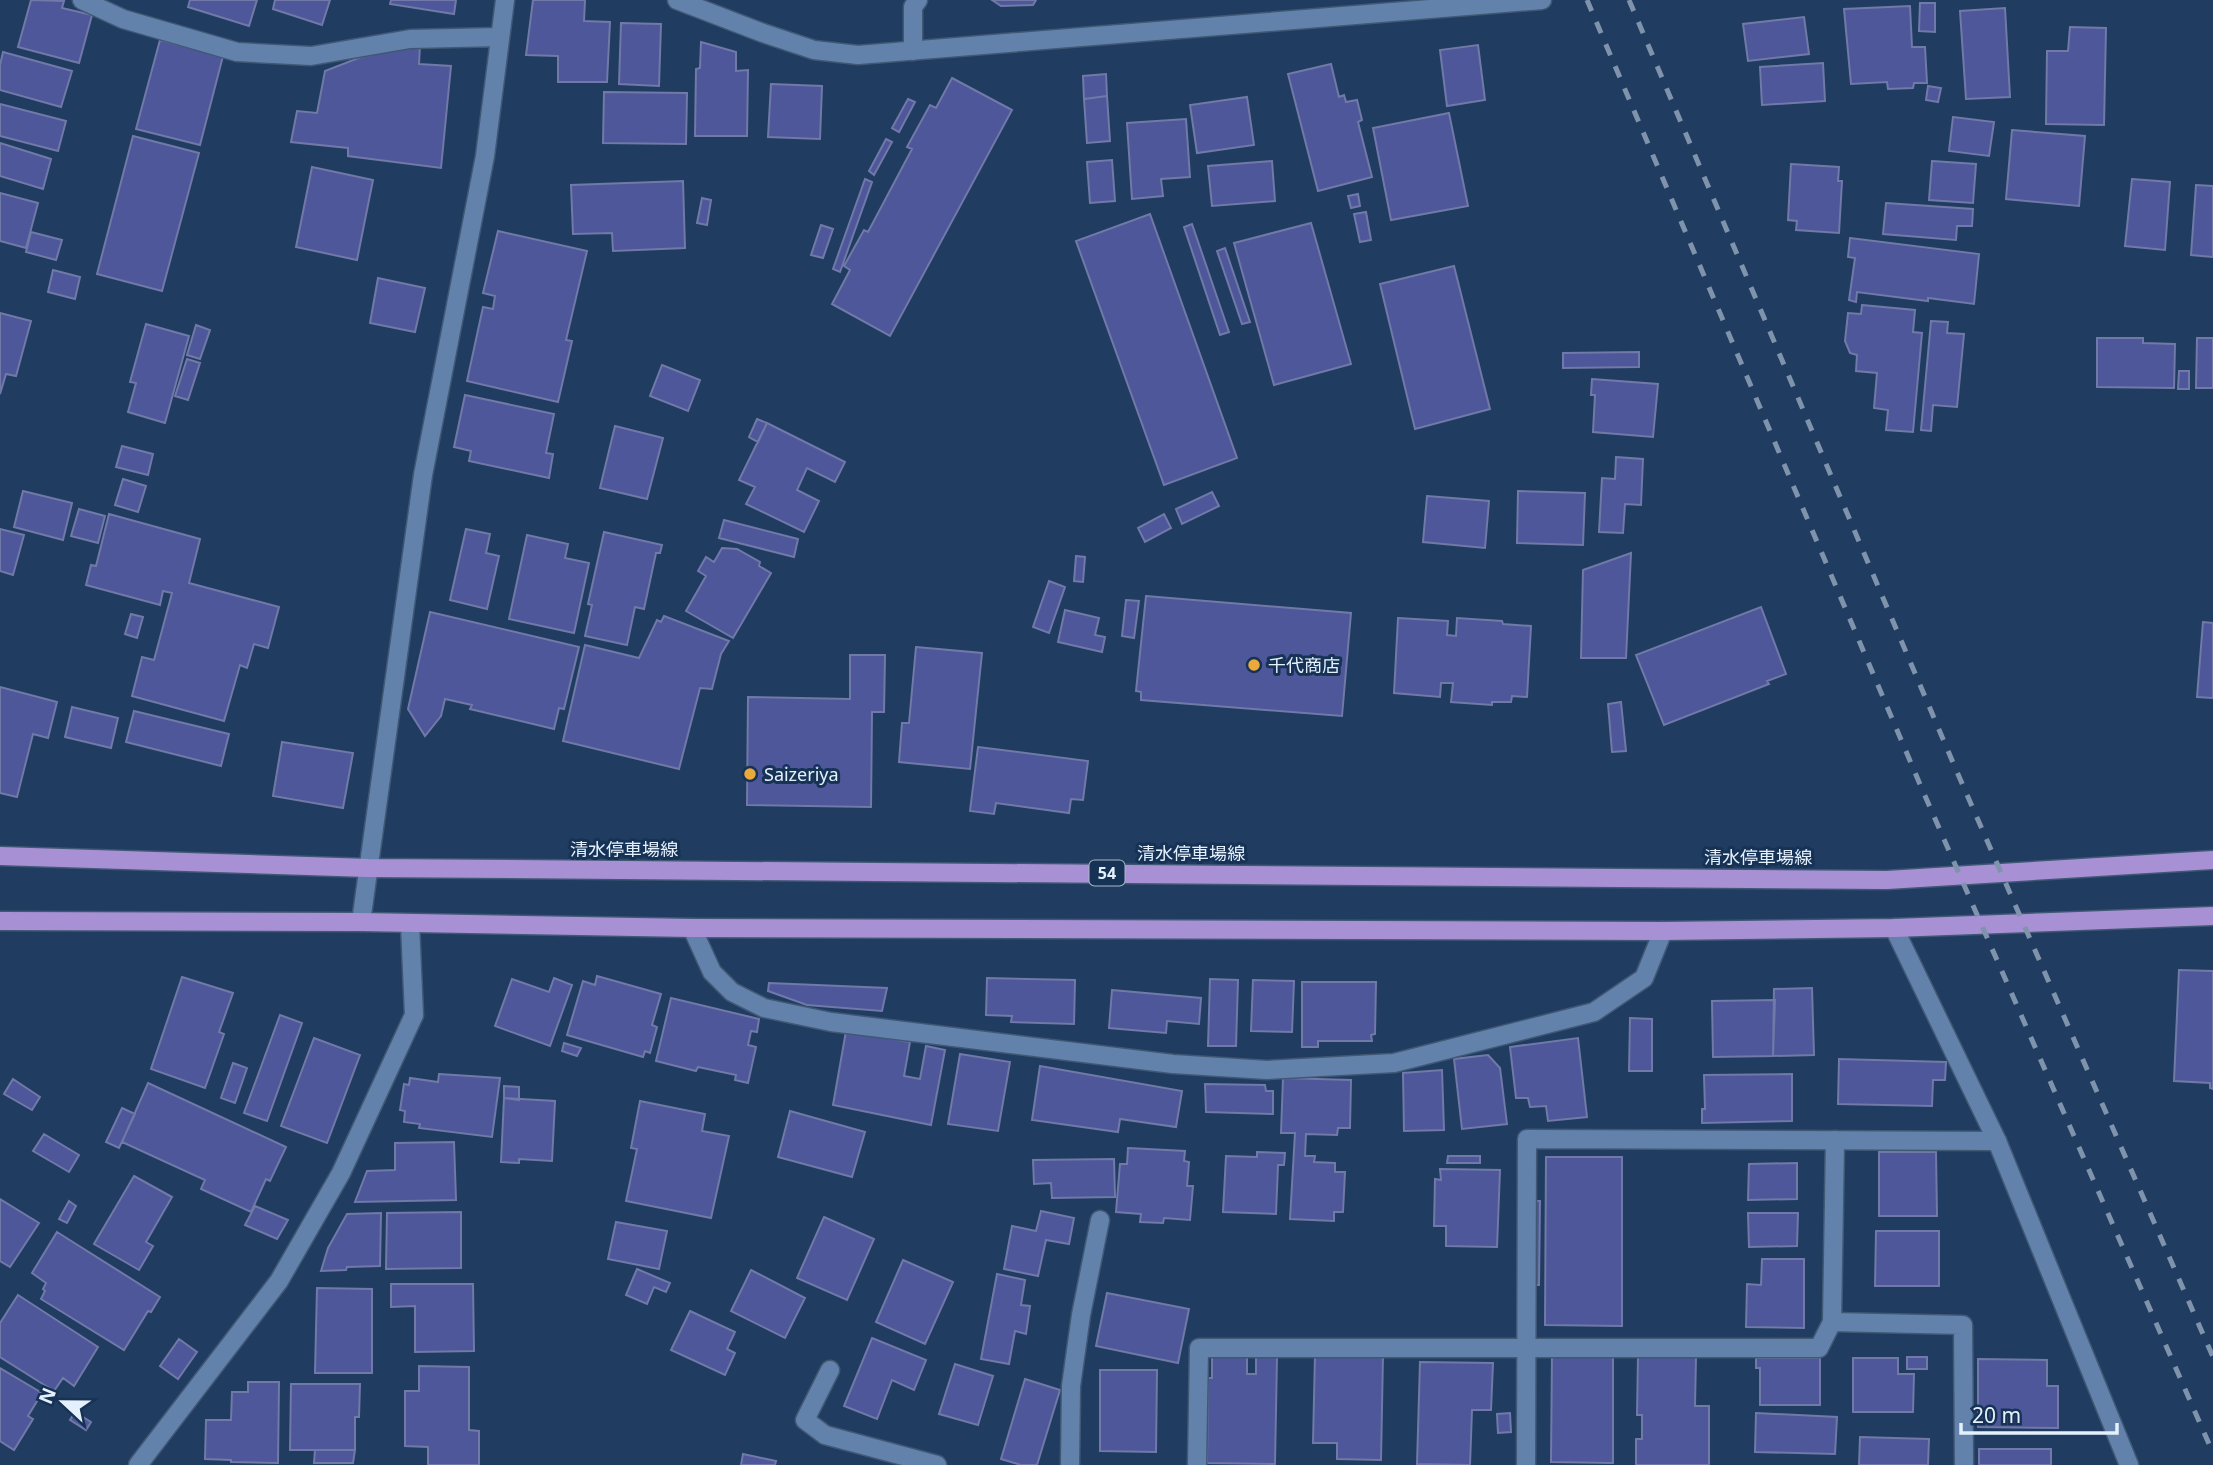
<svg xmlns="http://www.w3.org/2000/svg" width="2213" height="1465" font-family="'Noto Sans','Noto Sans JP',sans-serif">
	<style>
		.building { fill: #4d579a; stroke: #7079a7; stroke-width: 2 }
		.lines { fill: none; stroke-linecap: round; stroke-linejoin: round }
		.lane-casing { stroke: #415875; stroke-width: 21 }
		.street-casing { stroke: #415875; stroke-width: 21 }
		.primary-casing { stroke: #415875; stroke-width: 21 }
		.lane { stroke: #6382ab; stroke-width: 18 }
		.street { stroke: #6382ab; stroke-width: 18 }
		.primary { stroke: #a890d5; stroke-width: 18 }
		.rail { stroke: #7f93ac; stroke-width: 5; stroke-dasharray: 12 12; stroke-linecap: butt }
		.poi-dot { fill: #eca93b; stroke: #163255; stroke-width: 2.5 }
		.labels { text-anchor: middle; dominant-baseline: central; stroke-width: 6; stroke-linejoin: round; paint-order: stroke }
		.shield { fill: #163255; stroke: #a7b7cb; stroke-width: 2 }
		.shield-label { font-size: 16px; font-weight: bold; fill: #e5f0fd }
		.poi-label { font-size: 18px; fill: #e5f0fd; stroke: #163255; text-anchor: start }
		.street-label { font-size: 18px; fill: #e5f0fd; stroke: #163255 }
	</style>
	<rect width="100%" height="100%" fill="#203d61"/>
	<path class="building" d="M31 0 64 1 62 8 92 15 79 63 18 47Z
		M190 0H257L249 26 188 7Z
		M275 0H330L322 25 273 9Z
		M391 0H456L454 14 390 4Z
		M533 0H585L584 21 610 22 607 82H558V56L526 55Z
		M992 0H1036L1033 5 1001 6Z
		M1920 3H1935V32L1919 31Z
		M1910 6 1912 47H1925L1927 83H1914L1913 88 1888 89 1887 82 1851 84 1844 9Z
		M2005 8 2010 97 1966 99 1960 11Z
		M1804 17 1809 54 1748 61 1743 24Z
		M621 23 661 24 659 86 619 84Z
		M2070 27 2106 28 2104 125 2046 124 2047 51H2068Z
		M160 40 223 56 200 145 136 129Z
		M701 42 736 52V71L748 70 747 136H695L696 69 700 68Z
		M420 45 419 64 451 66 441 168 348 156V148L291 142 297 111 317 113 325 71 361 57Z
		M1478 45 1485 100 1447 106 1440 50Z
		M3 52 72 71 61 107 0 90V65Z
		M1823 63 1825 101 1762 105 1760 67Z
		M1331 64 1339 97 1344 95 1346 102 1357 100 1362 120 1358 122 1372 177 1318 191 1288 74Z
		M1106 74 1107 96 1084 99 1083 76Z
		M952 78 1012 110 890 336 832 304 850 270 844 266 864 230 868 232 912 149 907 147 930 105 936 108Z
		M771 84 822 86 820 139 768 137Z
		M1928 86 1941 88 1938 102 1926 100Z
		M604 92 687 93 686 144 603 143Z
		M1107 96 1110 141 1087 143 1084 99Z
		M1247 97 1254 145 1197 153 1190 105Z
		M908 99 915 102 899 132 892 128Z
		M0 104 66 121 58 151 0 136Z
		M1449 113 1468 206 1391 220 1373 128Z
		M1953 117 1994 122 1989 156 1949 151Z
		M1186 119 1190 177 1161 179 1163 196 1132 199 1127 123Z
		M2012 130 2085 136 2079 206 2006 199Z
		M133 136 199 153 162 291 97 274Z
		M886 139 892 142 874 175 869 171Z
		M0 143 51 159 43 189 0 176Z
		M1112 160 1115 201 1090 203 1087 162Z
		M1272 161 1275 201 1212 206 1208 166Z
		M1932 161 1976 164 1973 203 1929 200Z
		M1791 164 1839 167 1838 181H1842L1839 233 1796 230 1797 221 1788 220Z
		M312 167 373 180 357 260 296 247Z
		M865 179 872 182 840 272 833 269Z
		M2132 179 2170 182 2165 250 2125 246Z
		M683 181 685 248 613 251 612 233 573 234 571 185Z
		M2196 185 2213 186V257L2191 255Z
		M0 193 38 203 26 248 0 241Z
		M1358 194 1360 206 1351 208 1348 196Z
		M702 198 711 200 707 225 697 223Z
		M1886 203 1973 209 1972 226H1957L1956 240 1883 234Z
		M1366 212 1371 240 1360 242 1354 214Z
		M1150 214 1237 458 1164 485 1076 241Z
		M1311 223 1351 364 1274 385 1234 243Z
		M1192 224 1229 332 1220 335 1184 227Z
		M821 225 833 229 823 258 811 255Z
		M498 231 587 251 566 340 572 341 558 402 467 381 483 307 493 309 495 296 483 293Z
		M31 232 62 240 56 260 26 252Z
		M1850 238 1979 254 1974 304 1928 298V301L1857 292 1856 302 1849 300 1855 258 1848 257Z
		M1225 248 1250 322 1242 324 1217 251Z
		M1454 266 1490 409 1415 429 1380 284Z
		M53 270 80 277 75 299 48 292Z
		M378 278 425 288 415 332 370 323Z
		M1862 305 1915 310 1913 332 1922 333 1913 432 1886 430 1888 410 1874 408 1877 373 1856 371 1857 355 1850 353 1845 341 1848 313 1861 314Z
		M0 313 31 321 16 376 6 374 0 394Z
		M1931 321 1948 322 1947 333 1964 334 1957 407 1933 405 1931 431 1921 430Z
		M146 324 189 336 165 423 128 412 136 383 130 382Z
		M196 325 210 330 200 359 187 355Z
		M2097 338H2143V343L2175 344 2174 388 2097 387Z
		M2197 338H2213V388H2196Z
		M1639 352V367L1563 368V353Z
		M187 359 200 363 188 400 175 396Z
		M662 365 700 380 688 411 650 396Z
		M2179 371H2189V389H2178Z
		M1592 379 1658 384 1653 437 1593 432 1595 395H1591Z
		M465 395 554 414 546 453 553 454 549 478 469 461 471 451 454 447Z
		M757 419 767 423 758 442 749 437Z
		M767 423 845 462 835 482 807 468 797 490 819 501 804 532 746 504 755 487 739 480Z
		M615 426 663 438 647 499 600 488Z
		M122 446 153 454 148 475 116 467Z
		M1616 457 1643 459 1641 505 1625 504 1623 533 1599 532 1602 478 1615 479Z
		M123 479 146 486 138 512 115 505Z
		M23 491 72 503 63 540 14 527Z
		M1518 491 1585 493 1583 545 1517 543Z
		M1212 492 1219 506 1182 524 1176 509Z
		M1427 496 1489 501 1485 548 1423 542Z
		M79 509 105 516 98 543 71 536Z
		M109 514 200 539 189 583 279 607 268 648 254 644 247 668 240 665 224 721 132 696 142 657 154 660 172 593 163 591 160 605 86 585 91 565 96 566Z
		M1164 514 1171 528 1145 542 1138 528Z
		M724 520 798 539 794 557 719 538Z
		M0 529 24 535 13 575 0 571Z
		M466 529 490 534 486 553 499 556 487 609 450 600Z
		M604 532 662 545 660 553H656L644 609 635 607 627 645 585 636 592 605 588 604Z
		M527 535 568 544 565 558 589 563 574 633 509 619Z
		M722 548 737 549 760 562 759 566 771 573 733 638 686 611 706 576 698 571 706 557 714 562Z
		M1631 553 1626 658H1581L1583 570Z
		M1076 556 1085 557 1083 582 1074 581Z
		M1049 581 1065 587 1049 633 1033 627Z
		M1146 596 1351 613 1342 716 1141 700V692L1136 691Z
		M1126 600 1139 601 1134 638 1122 636Z
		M1761 607 1786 674 1767 681 1769 684 1664 725 1636 655Z
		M1065 610 1099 618 1095 635 1105 637 1102 652 1058 642Z
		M430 612 579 647 564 709 559 708 554 729 470 709 472 705 445 699 441 716 425 736 408 709Z
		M131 614 143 617 137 638 125 634Z
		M664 616 729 641 721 654 712 689 700 688 679 769 563 741 585 645 639 658 657 620 661 622Z
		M1398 618 1448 621 1447 635 1456 636 1457 618 1502 621 1503 624 1531 626 1527 697 1512 696 1511 702H1492V705L1451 702 1453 683H1441L1440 697 1394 693Z
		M2203 622 2213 623V698L2197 697Z
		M916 647 982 653 970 769 899 762 902 723H909Z
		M850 655H885L884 712H872L871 807 747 805 748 697 850 699Z
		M0 687 57 702 48 738 33 734 17 797 0 793Z
		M1621 702 1626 751 1612 752 1608 704Z
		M72 707 118 718 111 748 65 737Z
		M134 711 229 734 221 766 126 742Z
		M282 742 353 753 343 808 273 796Z
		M978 747 1088 761 1083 800 1071 799 1069 813 996 803 994 814 970 811Z
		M2179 970 2213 971V1089L2210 1088V1083L2174 1081Z
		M597 976 661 994 652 1025 657 1027 650 1053 645 1051 643 1057 567 1035 583 981 595 985Z
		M182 977 233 993 219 1032 224 1034 205 1088 151 1069Z
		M554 978 572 985 550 1046 495 1026 512 979 549 992Z
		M987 978 1075 980 1074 1024 1011 1022 1012 1016 986 1015Z
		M1210 979 1238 980 1236 1046H1208Z
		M1253 980 1294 981 1292 1032 1251 1031Z
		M1302 982H1376L1375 1034 1371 1035 1372 1041H1318V1047H1302Z
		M769 983 887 988 882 1011 807 1005 768 991Z
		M1812 988 1814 1055 1773 1056 1774 989Z
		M1112 990 1201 998 1199 1024 1167 1021 1166 1033 1109 1028Z
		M671 998 759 1019 757 1032 751 1031 748 1045 756 1047 748 1083 735 1080 736 1075 698 1067 696 1071 656 1061Z
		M1775 1000 1773 1056 1713 1057 1712 1001Z
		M280 1015 302 1023 267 1121 244 1113Z
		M1630 1018 1652 1019V1071H1629Z
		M846 1031 910 1042 904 1076 920 1079 926 1046 945 1050 931 1125 833 1105Z
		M314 1038 360 1055 327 1143 281 1126Z
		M1578 1038 1587 1117 1548 1121 1546 1106 1530 1107 1528 1098H1516L1510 1047Z
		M564 1043 581 1048 577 1056 562 1051Z
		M960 1054 1010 1062 998 1131 948 1124Z
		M1488 1055 1500 1068 1507 1124 1462 1129 1454 1059Z
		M1839 1059 1946 1062 1945 1080H1933L1932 1106 1838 1104Z
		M233 1063 247 1068 235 1103 221 1098Z
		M1040 1066 1182 1091 1176 1127 1120 1119 1118 1132 1032 1120Z
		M1442 1070 1444 1130 1404 1131 1403 1073Z
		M439 1074 500 1078 492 1137 419 1128 420 1124 404 1122 405 1111 400 1110 404 1084 409 1085 410 1078 438 1082Z
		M1792 1074V1121L1702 1123V1109H1705L1704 1075Z
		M1283 1078 1351 1080 1350 1128H1338L1337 1135 1306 1134 1305 1156H1315L1314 1162 1335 1163V1172H1345L1343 1212H1334V1221L1290 1219 1295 1133H1281Z
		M13 1079 40 1097 32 1110 4 1094Z
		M148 1083 286 1147 270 1181 266 1179 251 1212 201 1189 205 1180 122 1142Z
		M1205 1084 1265 1085 1266 1091H1273V1114L1206 1112Z
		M504 1086 519 1087V1100L504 1098Z
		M504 1098 555 1101 552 1161 519 1159V1163L501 1162Z
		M640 1101 705 1114 702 1131 729 1136 711 1218 626 1201 637 1149 631 1148Z
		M122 1108 135 1114 119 1148 106 1142Z
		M790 1111 865 1132 852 1177 778 1157Z
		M44 1134 79 1155 69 1172 33 1151Z
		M454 1142 456 1200 355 1202 367 1171 395 1170V1143Z
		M1128 1148 1185 1151 1184 1161 1189 1162 1187 1186H1193L1190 1220 1164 1218 1163 1223 1140 1222 1141 1214 1116 1212 1120 1164H1127Z
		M1257 1152 1285 1153 1284 1165H1278L1276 1214 1223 1212 1226 1156 1257 1157Z
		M1879 1152H1936L1937 1216H1879Z
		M1448 1156H1480V1163H1447Z
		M1546 1157H1622V1326L1545 1325Z
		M1114 1159 1115 1197 1052 1198 1051 1183 1034 1184 1033 1160Z
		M1797 1163V1199L1748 1200 1749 1164Z
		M1440 1169 1500 1170 1497 1247 1446 1246V1226H1434L1435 1179 1441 1180Z
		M134 1176 172 1197 146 1242 153 1246 139 1270 94 1244Z
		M0 1199 39 1223 10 1267 0 1261Z
		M69 1201 76 1206 67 1223 59 1219Z
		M1533 1201H1540L1539 1285H1532Z
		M255 1206 288 1220 277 1239 245 1225Z
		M1041 1211 1074 1218 1069 1244 1046 1240 1038 1276 1004 1269 1012 1226 1036 1231Z
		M461 1212V1268L386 1269 387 1213Z
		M381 1213 380 1266 347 1267 346 1270 321 1271 328 1248 347 1214Z
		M1748 1213H1798L1797 1246 1749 1247Z
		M824 1217 874 1239 847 1300 797 1278Z
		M616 1222 667 1231 659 1269 608 1259Z
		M1876 1231H1939V1286H1875Z
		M57 1232 160 1297 151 1312 148 1311 124 1350 41 1299 45 1291 43 1289 46 1283 32 1273Z
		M1762 1259H1804V1328L1746 1327 1747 1284 1761 1285Z
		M903 1260 953 1282 925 1344 876 1322Z
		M637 1269 670 1283 666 1292 654 1287 647 1304 626 1295Z
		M751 1270 805 1298 785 1338 731 1311Z
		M997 1274 1025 1280 1021 1305 1030 1306 1026 1334 1015 1331 1009 1364 981 1359Z
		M391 1284H473L474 1351 415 1352V1306L391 1307Z
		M317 1288 372 1289V1373H315Z
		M1107 1293 1189 1309 1178 1363 1096 1346Z
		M18 1295 98 1347 74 1386 63 1378 54 1391 0 1357V1323Z
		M690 1311 735 1332 727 1349 735 1353 725 1375 671 1350Z
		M872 1338 926 1360 914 1390 892 1380 877 1419 844 1406Z
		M179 1339 197 1352 178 1379 160 1366Z
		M1315 1354 1383 1355 1381 1460 1337 1459V1443H1313Z
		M1212 1355 1247 1356V1374H1256V1356H1277L1275 1464 1207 1463 1208 1378H1212Z
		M1552 1355H1613V1463L1551 1462Z
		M1638 1357H1696L1695 1406H1709V1465H1636V1439H1642V1415H1637Z
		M1907 1357H1927V1369H1907Z
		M1756 1358H1820V1405H1760V1368H1756Z
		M1853 1358H1898V1374H1914L1913 1412H1853Z
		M1978 1359 2047 1360V1386H2058V1428L1978 1427Z
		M1420 1362 1493 1363 1491 1410H1472L1470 1465 1417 1464Z
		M955 1364 993 1376 978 1425 939 1414Z
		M419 1366 469 1367V1430L479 1431V1465H428V1447L405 1446V1391H419Z
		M0 1368 42 1393 28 1416 33 1419 14 1450 0 1441Z
		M1100 1370H1157L1156 1452 1100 1451Z
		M1025 1379 1060 1390 1037 1465H1021L1001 1459Z
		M248 1382H279L278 1463 231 1462V1460L205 1459 206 1420H231L232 1392H248Z
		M291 1384H360L359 1417H355V1450H290Z
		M75 1412 91 1422 86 1430 70 1420Z
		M1510 1413 1511 1432 1498 1433 1497 1414Z
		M1756 1413 1837 1417 1835 1454 1755 1452Z
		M1860 1437 1929 1439 1928 1465H1859Z
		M1979 1449H2051V1465H1979Z
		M315 1450H355L353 1463H314Z
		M743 1454 776 1461 775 1465H741Z"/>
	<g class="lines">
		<g class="lane-casing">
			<path id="lane" d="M1197 1465 1199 1348H1819L1832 1322
				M1526 1465 1527 1139 1997 1141"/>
		</g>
		<g class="street-casing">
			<path id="street" d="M82 0 123 19 237 52 311 56 410 39 500 37
				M677 0 763 33 814 50 858 55 1542 0
				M913 51V7L918 0
				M361 922 423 475 485 156 505 0
				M692 928 712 972 732 992 764 1008 831 1022 1173 1064 1267 1070 1394 1063 1594 1012 1644 978 1663 931
				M1894 928 1997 1141 2129 1465
				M1835 1140 1832 1322 1963 1325 1964 1465
				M830 1370 805 1420 825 1435 937 1465
				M138 1465 279 1281 341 1173 414 1015 410 924
				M1070 1465 1071 1386 1081 1315 1100 1220"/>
		</g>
		<g class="primary-casing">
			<path id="primary" d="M0 856 368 868 1887 880 2213 860
				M0 921 361 922 692 928 1663 931 1894 928 2213 916"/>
		</g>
		<use href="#lane" class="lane"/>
		<use href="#street" class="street"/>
		<use href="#primary" class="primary"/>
		<path class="rail" d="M1587 0 1922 789 2213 1453
			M1629 0 1957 772 2213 1357"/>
	</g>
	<g class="poi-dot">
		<circle cx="1254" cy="665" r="7"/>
		<circle cx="750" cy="774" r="7"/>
	</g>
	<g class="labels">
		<rect class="shield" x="1089.5" y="860.5" width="35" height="25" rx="5"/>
		<g class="shield-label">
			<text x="1107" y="873">54</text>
		</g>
		<g class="poi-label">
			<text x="1268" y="665">千代商店</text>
			<text x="764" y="774">Saizeriya</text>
		</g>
		<g class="street-label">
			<text x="624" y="849">清水停車場線</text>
			<text x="1191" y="853">清水停車場線</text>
			<text x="1758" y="857">清水停車場線</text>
		</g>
	</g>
	<g transform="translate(63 1402) rotate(292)" stroke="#163255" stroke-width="5" paint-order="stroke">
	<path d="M0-5L12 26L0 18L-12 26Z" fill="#e5f0fd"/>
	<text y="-10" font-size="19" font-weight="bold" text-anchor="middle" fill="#e5f0fd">N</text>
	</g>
	<path d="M1961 1423v10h156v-10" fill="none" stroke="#e5f0fd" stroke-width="3.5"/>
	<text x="1972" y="1423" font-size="21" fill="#e5f0fd" stroke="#163255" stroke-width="5" paint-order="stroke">20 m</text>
</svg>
